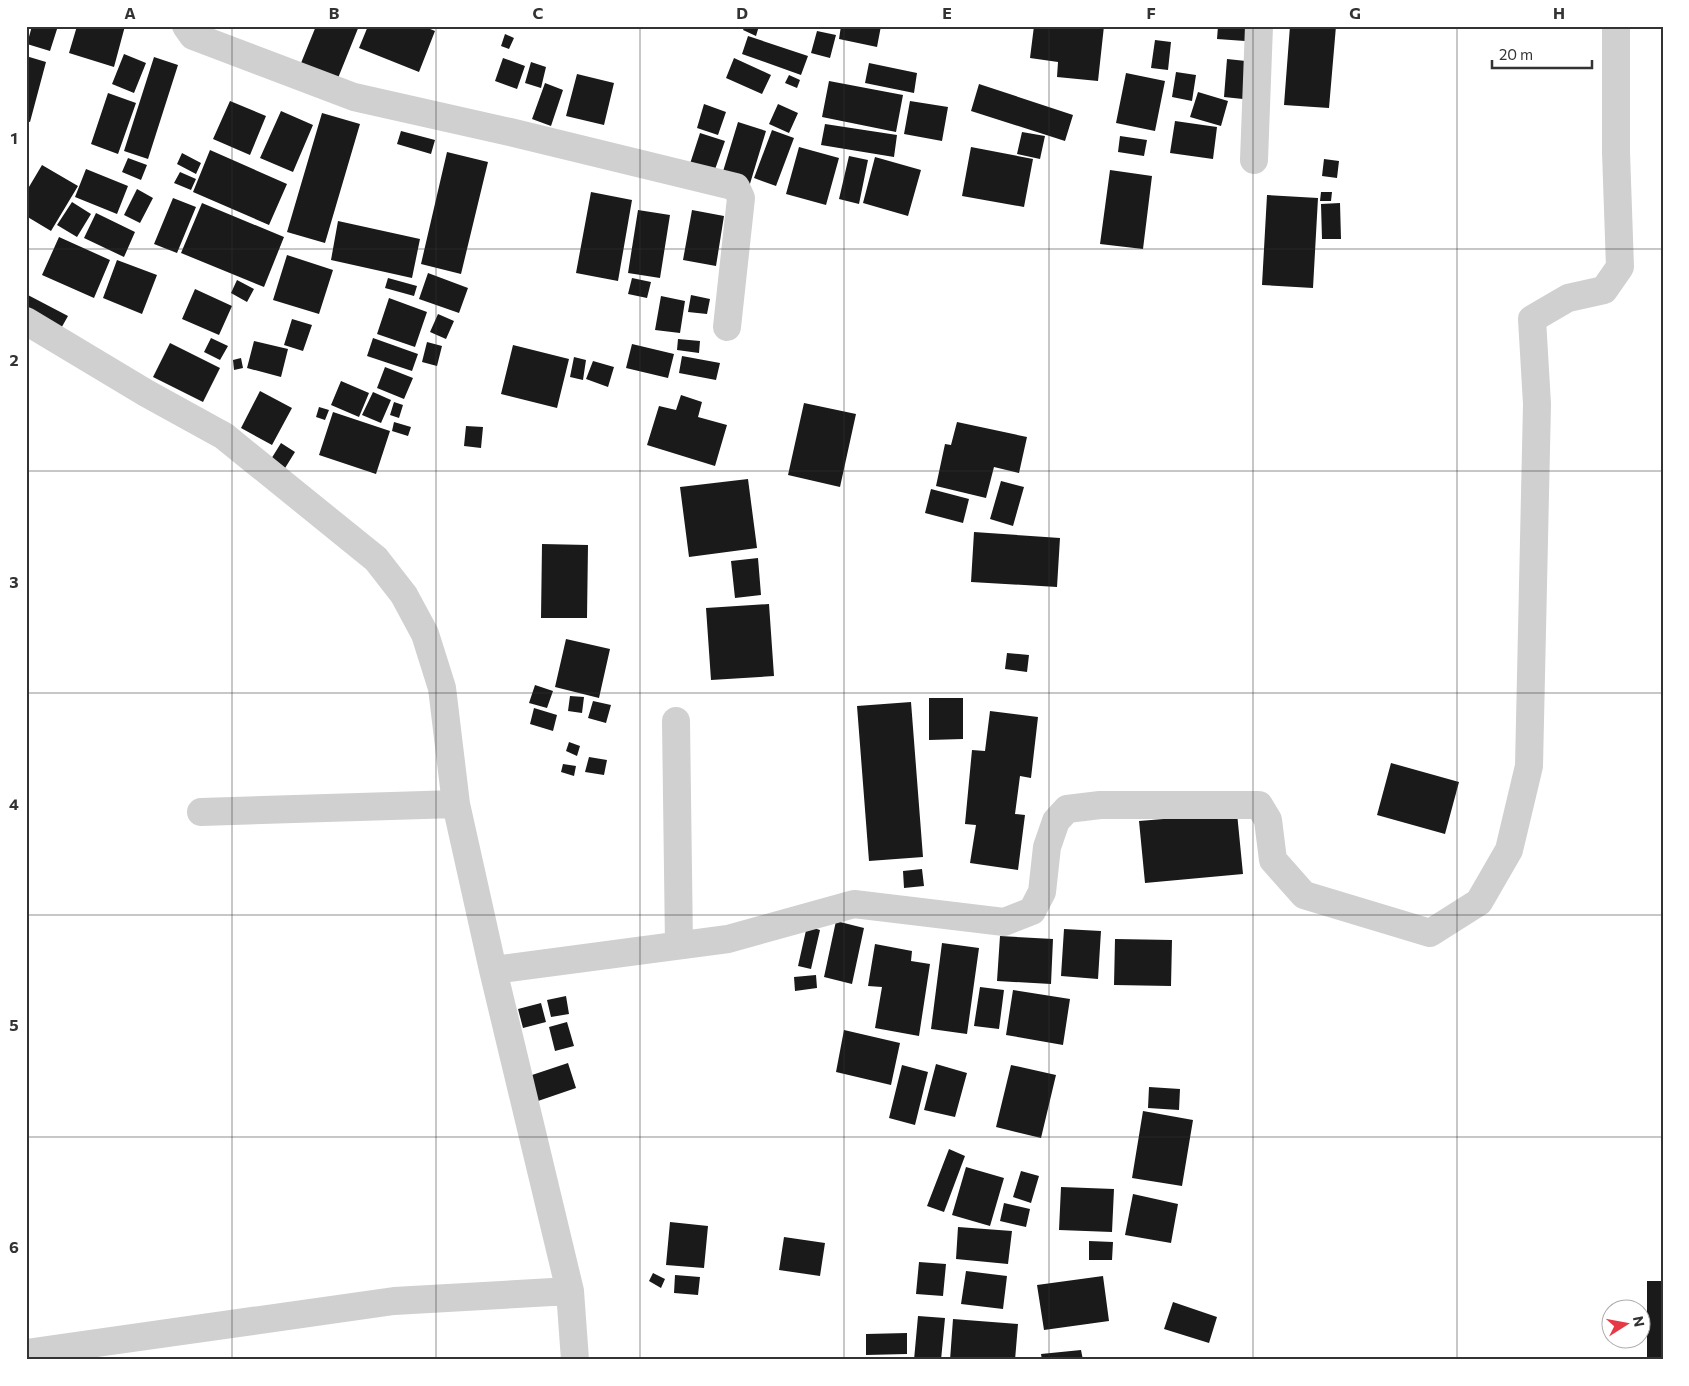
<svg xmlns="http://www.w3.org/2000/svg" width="1689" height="1386" font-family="Commissioner,sans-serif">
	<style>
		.building { fill: #1a1a1a }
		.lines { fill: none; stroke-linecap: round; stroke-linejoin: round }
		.street { stroke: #d0d0d0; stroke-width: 28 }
		.grid { fill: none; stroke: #333; stroke-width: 1; stroke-opacity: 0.55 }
		.neatline { fill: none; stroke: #333; stroke-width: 2 }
		.grid-label { font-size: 16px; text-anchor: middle; font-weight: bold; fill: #333 }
	</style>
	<rect width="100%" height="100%" fill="#fff"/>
	<path class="building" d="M32 26H58L50 51 27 44Z
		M77 26H125L114 67 69 53Z
		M316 26H359L336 83 299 68Z
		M368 26H423L435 31 419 72 359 48Z
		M745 26H759L756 36 743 30Z
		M841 26H881L877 47 839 39Z
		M1034 26H1104L1098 81 1057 77 1058 62 1030 58Z
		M1218 26H1246L1245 41 1217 39Z
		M1290 26H1336L1329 108 1284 105Z
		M817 31 836 35 830 58 811 53Z
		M505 34 514 38 509 49 501 46Z
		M748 36 808 56 801 75 742 54Z
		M1155 40 1171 42 1168 70 1151 68Z
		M124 54 146 63 134 93 112 84Z
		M26 56 46 62 30 122 26 121Z
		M154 57 178 65 148 159 124 151Z
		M503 58 525 66 517 89 495 81Z
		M734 58 771 75 762 94 726 78Z
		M1227 59 1246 61 1243 99 1224 97Z
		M531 62 546 67 541 88 525 83Z
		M869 63 917 73 914 93 865 83Z
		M1176 72 1196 75 1192 101 1172 97Z
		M1126 73 1165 81 1155 131 1116 123Z
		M577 74 614 83 604 125 566 116Z
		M789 75 800 80 797 88 785 83Z
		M829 81 903 95 896 132 822 117Z
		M545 83 563 90 551 126 532 119Z
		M979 84 1073 115 1065 141 971 111Z
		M1198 92 1228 101 1221 126 1190 117Z
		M108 93 136 103 118 154 91 144Z
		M230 101 266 116 250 155 213 139Z
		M910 101 948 107 942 141 904 134Z
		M704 104 726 112 718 135 697 128Z
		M778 104 798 113 789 133 769 124Z
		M281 111 313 125 293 172 260 158Z
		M322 113 360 124 325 243 287 232Z
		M1175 121 1217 127 1213 159 1170 153Z
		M738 122 766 131 749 187 721 178Z
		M825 124 897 135 894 157 821 145Z
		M772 130 794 138 776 186 754 178Z
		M401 131 435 140 431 154 397 144Z
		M1022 132 1045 136 1040 159 1017 154Z
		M700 133 725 141 712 178 688 170Z
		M1120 136 1147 140 1144 156 1118 152Z
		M799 147 839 158 826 205 786 194Z
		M971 147 1033 159 1024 207 962 196Z
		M210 150 287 184 269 225 193 192Z
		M447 152 488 162 461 274 421 264Z
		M182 153 201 163 196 174 177 164Z
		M849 156 868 160 859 204 839 199Z
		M875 157 921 170 908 216 863 203Z
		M128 158 147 165 141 180 122 172Z
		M1324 159 1339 161 1337 178 1322 176Z
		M42 165 78 186 51 231 26 216V192Z
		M86 169 128 186 117 214 75 197Z
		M1110 170 1152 176 1143 249 1100 244Z
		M180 172 196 179 191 190 174 183Z
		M137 189 153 198 140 223 124 215Z
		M591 192 632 200 618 281 576 273Z
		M1321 192H1332L1331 201H1320Z
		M1267 195 1318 198 1313 288 1262 285Z
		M173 198 196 207 177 253 154 244Z
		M72 202 91 214 77 237 57 225Z
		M202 203 284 237 264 287 181 253Z
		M1340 203 1341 239H1322L1321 204Z
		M638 210 670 215 660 278 628 273Z
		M692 210 724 216 716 266 683 260Z
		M96 213 135 232 124 257 84 238Z
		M338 221 420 239 412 278 331 260Z
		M59 237 110 260 94 298 42 275Z
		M287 255 333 270 319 314 273 300Z
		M117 260 157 275 142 314 103 298Z
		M428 273 468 288 459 313 419 299Z
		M388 278 417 286 414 296 385 288Z
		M632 278 651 282 647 298 628 294Z
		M237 280 254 289 247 302 231 293Z
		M195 289 232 306 219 335 182 319Z
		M26 294 68 316 59 332 26 315Z
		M691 295 710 299 707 314 688 312Z
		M661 296 685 301 680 333 655 330Z
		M389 298 427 312 415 347 377 334Z
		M438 314 454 321 446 339 430 332Z
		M292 319 312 325 303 351 284 345Z
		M211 338 228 346 220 360 204 352Z
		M373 338 418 354 412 371 367 356Z
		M678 339 700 341 699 353 677 350Z
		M254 341 288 349 281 377 247 368Z
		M427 342 442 346 437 366 422 362Z
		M170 343 220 368 203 402 153 377Z
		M632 344 674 354 668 378 626 368Z
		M513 345 569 359 557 408 501 394Z
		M682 356 720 363 716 380 679 373Z
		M574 357 586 360 583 380 570 377Z
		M241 358 243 368 234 370 233 360Z
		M593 361 614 367 608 387 586 379Z
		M385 367 413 378 404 399 377 388Z
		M341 381 369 393 359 417 331 405Z
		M260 391 292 408 272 445 241 428Z
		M373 392 391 400 381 423 362 415Z
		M681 395 702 402 698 417 727 425 715 466 647 445 659 406 676 410Z
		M394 402 403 405 399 418 390 415Z
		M804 403 856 414 840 487 788 475Z
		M319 407 329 410 325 420 316 417Z
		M333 412 390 431 376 474 319 455Z
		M394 422 411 427 408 436 392 431Z
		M957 422 1027 437 1019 473 994 467 986 498 936 486 945 444 951 445Z
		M466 426 483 427 481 448 464 446Z
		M281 443 295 452 282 473 268 464Z
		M748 479 757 548 689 557 680 487Z
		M1001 481 1024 487 1013 526 990 519Z
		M931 489 969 499 963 523 925 513Z
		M974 532 1060 538 1057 587 971 582Z
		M542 544 588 545 587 618H541Z
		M758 558 761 595 735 598 731 561Z
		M769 604 774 676 711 680 706 608Z
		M566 639 610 649 599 698 555 687Z
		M1007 653 1029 655 1027 672 1005 669Z
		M535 685 553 691 547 708 529 703Z
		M570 696 584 697 582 713 568 711Z
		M929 698H963V739L929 740Z
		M593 701 611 705 606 723 588 718Z
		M911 702 923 857 869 861 857 706Z
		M534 708 557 715 553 731 530 724Z
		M990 711 1038 717 1031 778 1020 776 1015 814 1025 815 1018 870 970 863 976 825 965 824 972 750 985 751Z
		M569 742 580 746 577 756 566 751Z
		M589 757 607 760 604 775 585 772Z
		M1391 763 1459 782 1445 834 1377 815Z
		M563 764 576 766 574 776 561 772Z
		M1237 813 1243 874 1145 883 1139 821Z
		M922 869 924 886 904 888 903 871Z
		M836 921 864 928 852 984 824 977Z
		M807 926 820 930 811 969 798 966Z
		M1064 929 1101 931 1098 979 1061 976Z
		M1000 936 1053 939 1051 984 997 981Z
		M1115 939 1172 940 1171 986 1114 985Z
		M942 943 979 948 967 1034 931 1029Z
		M875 944 912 951 911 961 930 964 919 1036 875 1028 882 987 868 986Z
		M816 975 817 988 795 991 794 977Z
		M980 987 1004 990 999 1029 974 1026Z
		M1013 990 1070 999 1063 1045 1006 1035Z
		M566 996 569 1014 551 1017 547 1000Z
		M541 1003 546 1022 523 1028 518 1009Z
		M567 1022 574 1046 555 1051 549 1027Z
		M844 1030 900 1043 891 1085 836 1072Z
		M568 1063 576 1088 538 1101 529 1076Z
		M936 1064 967 1073 955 1117 924 1110Z
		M902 1065 928 1072 915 1125 889 1118Z
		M1011 1065 1056 1075 1041 1138 996 1127Z
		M1149 1087 1180 1089 1179 1110 1148 1108Z
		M1143 1111 1193 1120 1182 1186 1132 1178Z
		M949 1149 965 1156 944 1212 927 1206Z
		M966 1167 1004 1178 990 1226 952 1215Z
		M1021 1171 1039 1176 1031 1203 1013 1197Z
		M1061 1187 1114 1189 1112 1232 1059 1230Z
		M1133 1194 1178 1204 1171 1243 1125 1235Z
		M1004 1203 1030 1209 1026 1227 1000 1221Z
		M670 1222 708 1226 704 1268 666 1265Z
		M958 1227 1012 1231 1008 1264 956 1259Z
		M784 1237 825 1243 820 1276 779 1270Z
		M1089 1241 1113 1242 1112 1260H1089Z
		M919 1262 946 1264 943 1296 916 1294Z
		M966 1271 1007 1276 1003 1309 961 1304Z
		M653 1273 665 1279 661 1288 649 1281Z
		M675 1275 700 1277 698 1295 674 1293Z
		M1103 1276 1109 1321 1044 1330 1037 1285Z
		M1647 1281H1663V1360H1647Z
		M1173 1302 1217 1317 1209 1343 1164 1329Z
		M918 1316 945 1318 941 1360H914Z
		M953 1319 1018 1324 1015 1360H950Z
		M907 1333V1354L866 1355V1334Z
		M1081 1350 1083 1360H1042L1041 1354Z"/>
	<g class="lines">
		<path class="street" d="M186 26 193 36 354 97 510 132 736 187 741 198 727 327
			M1254 160 1259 26
			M26 321 146 393 224 436 376 559 404 595 425 634 442 688 456 804 493 970 570 1291 575 1360
			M676 721 679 945
			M201 812 456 804
			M493 970 728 939 854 904 1004 922 1032 911 1042 892 1047 847 1056 821 1067 809 1100 805H1259L1268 820 1273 860 1304 895 1430 933 1479 902 1509 850 1529 766 1537 404 1532 319 1568 298 1604 290 1620 267 1616 152V26
			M26 1353 394 1301 570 1291"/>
	</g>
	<path class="grid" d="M232 26V1360M436 26V1360M640 26V1360M844 26V1360M1049 26V1360M1253 26V1360M1457 26V1360M26 249H1663M26 471H1663M26 693H1663M26 915H1663M26 1137H1663"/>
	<rect width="1689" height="1386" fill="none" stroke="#ffffff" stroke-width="55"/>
	<g transform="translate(1626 1324) rotate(79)"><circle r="24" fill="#ffffff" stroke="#adadad"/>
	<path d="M0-4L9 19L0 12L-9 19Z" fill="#e63946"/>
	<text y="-8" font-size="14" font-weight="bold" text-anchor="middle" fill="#333333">N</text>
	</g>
	<path d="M1492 60v8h100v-8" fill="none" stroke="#333333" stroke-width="2.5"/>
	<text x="1499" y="60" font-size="15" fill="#333333" stroke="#ffffff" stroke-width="4" paint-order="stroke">20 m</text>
	<rect x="28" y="28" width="1634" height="1330" class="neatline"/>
	<g class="grid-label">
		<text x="130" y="19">A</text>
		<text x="334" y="19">B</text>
		<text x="538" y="19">C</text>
		<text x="742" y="19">D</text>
		<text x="947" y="19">E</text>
		<text x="1151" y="19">F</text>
		<text x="1355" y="19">G</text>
		<text x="1559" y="19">H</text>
		<text x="14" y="144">1</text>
		<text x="14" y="366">2</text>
		<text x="14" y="588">3</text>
		<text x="14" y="810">4</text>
		<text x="14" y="1031">5</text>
		<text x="14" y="1253">6</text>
	</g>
</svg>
